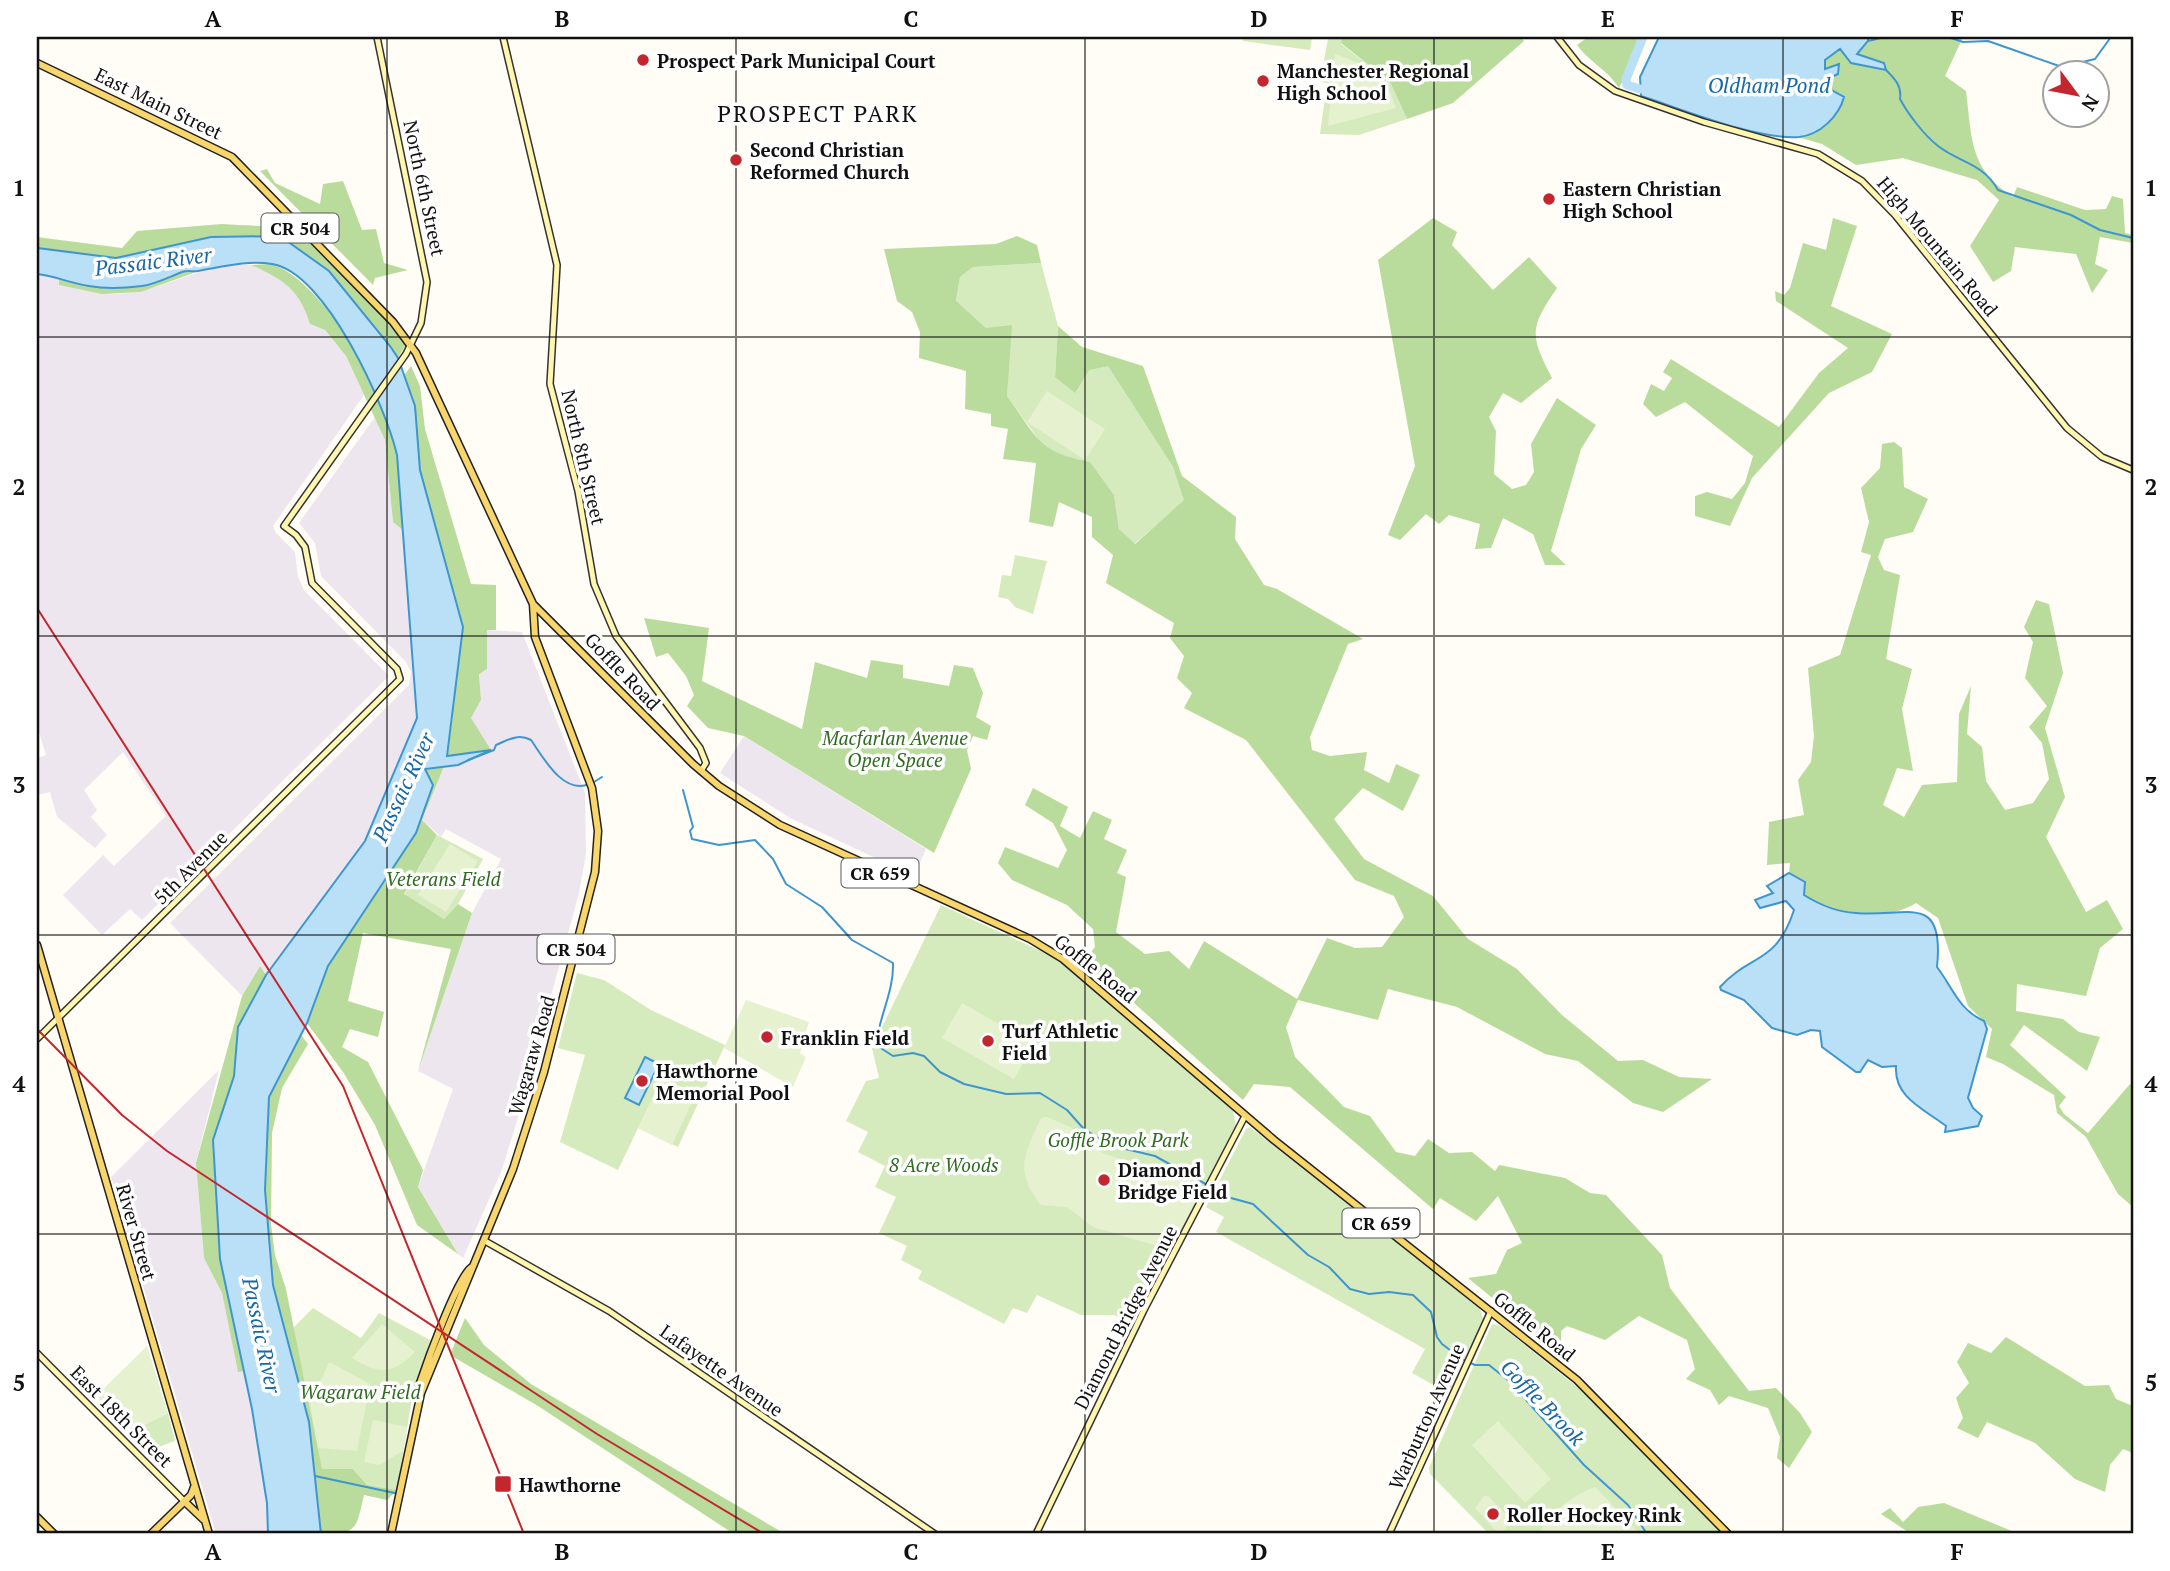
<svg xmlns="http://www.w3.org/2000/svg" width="2170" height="1571" font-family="'PT Serif',serif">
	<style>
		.industrial { fill: #eee6ef }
		.green { fill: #d5ebbd }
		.forest { fill: #b9dc9c }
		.pitch { fill: #e6f2cf }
		.water { fill: #b9e0f7; stroke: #3f96cf; stroke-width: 2 }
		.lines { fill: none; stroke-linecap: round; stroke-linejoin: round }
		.stream { stroke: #3f96cf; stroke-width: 2 }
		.river { stroke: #b9e0f7; stroke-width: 9 }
		.secondary-casing { stroke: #333; stroke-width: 8 }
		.primary-casing { stroke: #222; stroke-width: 9 }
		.secondary { stroke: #fff6b0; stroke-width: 5 }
		.primary { stroke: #f9d66b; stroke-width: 6 }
		.rail { stroke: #c4262e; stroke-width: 2 }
		.grid { fill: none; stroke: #111; stroke-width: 2; stroke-opacity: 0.55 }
		.poi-dot { fill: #c4262e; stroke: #fff; stroke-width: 2.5 }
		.labels { text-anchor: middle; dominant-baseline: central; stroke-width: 7; stroke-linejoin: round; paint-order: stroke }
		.shield { fill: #fff; stroke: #585858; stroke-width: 2 }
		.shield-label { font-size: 18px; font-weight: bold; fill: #111 }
		.poi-label { font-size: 19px; font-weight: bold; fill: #111; stroke: #fff; text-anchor: start }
		.street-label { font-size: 19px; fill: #111; stroke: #fff }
		.park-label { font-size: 19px; font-style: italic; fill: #2f6b1f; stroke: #fff }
		.water-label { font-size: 21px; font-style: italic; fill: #1768a6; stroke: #fff }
		.quarter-label { font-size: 23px; letter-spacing: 2px; fill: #111; stroke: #fff }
		.neatline { fill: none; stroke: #111; stroke-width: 2.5 }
		.grid-label { font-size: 23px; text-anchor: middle; font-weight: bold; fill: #111 }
	</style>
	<rect width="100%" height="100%" fill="#fffdf5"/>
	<path class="industrial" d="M223 264 251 265 282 279 304 303 310 324 325 330 346 356 364 395 273 526 276 533 295 552 298 577 304 590 389 676 142 920 130 909 102 935 63 895 103 855 114 866 166 816 123 752 84 790 97 810 91 817 107 835 95 848 57 817 50 792 37 795V758L46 755 37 726V274L59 276V285L115 294 141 292Z
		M375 417 385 440 393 522 404 531 417 718 365 841 266 975 260 966 242 996 170 923 409 685 411 672 406 662 321 576 315 543 299 523Z
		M487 630 522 632 585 793 586 853 579 893 517 1121 501 1172 463 1258 458 1254 418 1187 453 1089 418 1071 472 913 501 859 446 829 441 837 422 820 445 764 459 765 471 718 481 700 479 673 487 669Z
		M744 736 926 849 914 876 790 818 720 773Z
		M219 1070 196 1163 204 1257 222 1293 238 1371H245L267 1503 268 1534H216L111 1177Z"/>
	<path class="green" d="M1244 37H1312L1310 50 1243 41Z
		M1312 37H1343L1341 44 1390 82 1407 119 1359 135 1320 134 1327 83 1320 82 1328 39Z
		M1041 263 1058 326 1055 377 1108 365 1173 467 1185 500 1134 544 1119 529 1114 495 1090 463 1059 457 1041 443 1007 396 1008 371 986 328 956 302 960 277 973 267Z
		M1015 555 1047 561 1033 614 1015 607 1008 599 998 597 1002 575 1011 576Z
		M437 835 483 859 458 904 444 919 404 895Z
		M941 905 1054 957 1120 1008 1233 1111 1236 1126 1133 1323 1114 1315H1081L1037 1295 1027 1313 1013 1308 1004 1324 918 1279 922 1271 901 1260 907 1246 879 1233 896 1197 875 1187 885 1166 858 1152 868 1132 846 1121 866 1081 879 1078 872 1048Z
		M577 973 604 980 651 1010 725 1045 678 1147 638 1128 618 1170 560 1142 585 1055 558 1048Z
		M1250 1127 1480 1308 1483 1319 1448 1393 1412 1373 1425 1349 1216 1232 1224 1217 1206 1207 1246 1129Z
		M313 1308 361 1338 379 1313 432 1341 411 1404 397 1490 367 1485 353 1469 322 1470 292 1329Z
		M1492 1324 1501 1326 1586 1394 1724 1534H1528L1523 1532 1489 1534 1430 1474 1429 1468Z
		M168 1413 175 1441 144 1452 127 1433Z"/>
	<path class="forest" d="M1343 37H1521L1524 41 1453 103 1407 119 1390 82 1341 43Z
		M1588 37H1645L1619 88C1608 70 1589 62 1577 45Z
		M1868 37H1963L1945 76 1966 91C1972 138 1969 169 2013 197L2017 187 2085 210 2106 209 2112 196 2123 199 2125 233 2133 235V243L2100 237 2095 264 2108 270 2092 293 2076 254 2015 247 2011 271 1993 282 1970 246 1999 200 1977 180 1903 158 1856 165 1822 144 1798 137 1816 133 1819 84 1825 60 1840 49 1883 63 1857 54 1868 42Z
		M267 169 275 183 320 204 323 184 343 181 362 230 376 229 384 263 408 270 375 278 373 285 260 171Z
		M1433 218 1457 232 1452 245 1493 290 1529 257 1557 288C1529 329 1530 335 1552 378L1521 403 1503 393 1489 417 1496 431 1494 474 1512 489 1526 485 1534 472 1531 444 1557 398 1596 425 1581 449 1551 551 1566 565H1545L1533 534 1503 518 1491 548 1475 549 1480 524 1449 515 1439 524 1426 514 1400 540 1388 535 1415 466 1378 260Z
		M1833 218 1857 226 1831 306 1892 334 1872 372 1829 393 1752 478 1730 526 1695 516V496L1707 492 1732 499 1745 483 1753 456 1685 402 1656 417 1643 404 1651 384 1664 391 1672 378 1663 372 1671 359 1779 427 1819 373 1848 348 1776 301 1775 291 1784 295 1790 288 1803 243 1826 250Z
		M222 224C246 226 273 224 296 234 325 246 382 318 406 344L398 358 329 271 211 237 116 258 37 248V237L122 248 137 231Z
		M1017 236 1037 245 1041 263 973 267 960 277 956 301 986 328 1012 325 1007 396C1036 436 1038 453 1090 462L1114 495 1119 529 1135 544 1184 500 1173 467 1108 366 1089 370 1075 393 1055 377 1058 326 1082 347 1143 366 1182 476 1236 517 1235 539 1264 585 1277 589 1363 639 1348 644 1310 737 1312 750 1330 756 1367 752 1364 770 1389 783 1396 764 1420 775 1403 811 1363 788 1334 819 1364 859 1433 896 1468 939 1517 969 1562 1015 1618 1061 1643 1060 1679 1077 1712 1079 1663 1112 1633 1103 1578 1061 1545 1054 1457 1007 1388 989 1378 1020 1298 1000 1286 1027 1295 1057 1344 1107 1370 1116 1396 1152 1415 1156 1428 1139 1449 1153 1472 1152 1495 1171 1499 1165 1565 1178 1590 1193 1606 1195 1662 1255 1670 1288 1749 1391 1776 1388 1800 1413 1812 1432 1789 1468 1777 1458 1780 1437 1768 1408 1729 1396 1719 1405 1710 1390 1686 1379 1695 1369 1687 1340 1639 1316 1605 1340 1567 1326 1561 1331V1354L1468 1278 1496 1274 1507 1250 1522 1243 1498 1196 1476 1221 1440 1198 1433 1209 1290 1087 1254 1084 1243 1100 1116 987 1083 963 1095 947 1093 929 1067 905 1012 880 998 863 1005 847 1058 868 1067 850 1053 823 1025 805 1033 788 1068 807 1060 826 1080 838 1093 811 1112 820 1104 839 1127 850 1117 873 1126 877 1116 932 1145 954 1169 951 1189 969 1204 941 1297 999 1327 938 1355 948 1382 947 1404 917 1394 896 1355 880 1246 740 1184 708 1192 693 1177 678 1184 656 1170 638 1174 623 1106 583 1113 555 1092 537V517L1059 502 1053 527 1029 522 1036 463 1003 459 1008 429 991 426V414L965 409 966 371 919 358 920 332 912 312 897 301 884 249 996 244Z
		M271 264C318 277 376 377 390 424 400 458 400 495 404 531L393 522 385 440 346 356 325 330 310 324C299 289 284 280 251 265Z
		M185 271 196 272 141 292 102 294 59 285V276C102 292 143 289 185 271Z
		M411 366 420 386 425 429 471 584 496 585V630H487V669L479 674 481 700 471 718 491 750 447 757 453 715 420 470 415 406 403 377Z
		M1894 442 1902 448 1904 487 1928 499 1913 532 1885 539 1878 557 1884 570 1900 575 1886 659 1912 669 1902 709 1913 771 1897 768 1883 805 1904 817 1922 785 1957 782 1959 714 1971 686 1967 734 1982 747 1986 781 2005 810 2033 803 2049 779 2042 743 2029 727 2047 706 2025 678 2033 642 2024 627 2036 600 2049 604 2063 673 2045 728 2065 797 2046 837 2086 912 2107 900 2123 929 2100 948 2086 996 2017 984 2016 1011 2063 1019 2079 1032 2100 1037 2087 1071 2024 1025 2010 1045 2066 1097 2059 1106 2064 1114 2088 1133 2130 1084 2133 1087V1207L2118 1194 2086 1137 2057 1113 2054 1095 2003 1064 1986 1057 1992 1029 1968 1006 1938 918 1916 903C1885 923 1834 913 1803 895L1805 883 1789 873 1790 863 1767 865 1769 822 1804 815 1798 780 1811 762 1814 736 1808 668 1840 655 1871 555 1861 552 1869 522 1861 488 1880 468 1882 444Z
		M644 618 709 628 702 681 802 729 815 662 867 678 871 660 903 665V678L949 686 954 665 973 668 983 693 976 717 991 726 987 740 973 736 967 750 971 769 934 853 744 736 708 728 687 706 694 695 686 676 668 653 656 657Z
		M445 764 422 820 437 835 404 894 444 919 458 904 472 913 418 1071 451 949 363 933 348 1001 384 1012 378 1037 350 1029 342 1047 368 1062 423 1170 418 1187 458 1254 417 1225 375 1125 343 1072 307 1023 328 966 416 833 424 768Z
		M260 966 266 975 238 1027 234 1076 213 1140 233 1315 245 1371 238 1372 222 1293 204 1258 196 1163 242 996Z
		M299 1032 308 1044 282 1088 272 1133 271 1224 275 1255 286 1289 322 1469H353L367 1485 397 1490 387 1500 364 1495C356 1529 358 1534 321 1534L309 1422 274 1289 265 1190 269 1097Z
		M465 1318 484 1345 531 1384 785 1534H734L538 1406 450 1355Z
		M2006 1337 2085 1386 2109 1385 2116 1399 2133 1406V1453L2123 1449 2110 1465 2105 1492 2075 1479 2035 1443 1987 1422 1978 1438 1957 1428 1963 1418 1956 1398 1969 1383 1957 1362 1968 1343 1991 1353Z
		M1944 1503 2019 1534H1911L1881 1514 1890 1508 1903 1522 1918 1507Z"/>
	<path class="pitch" d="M1335 54C1370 67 1384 71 1396 108L1328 126Z
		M1047 391 1105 429 1085 460 1027 422Z
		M450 844 478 861 446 912 418 895Z
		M746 1000 809 1022 800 1053 806 1057 793 1087 724 1048Z
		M962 1003 1034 1044 1014 1079 942 1038Z
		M662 1077 696 1094 672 1145 638 1128Z
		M1047 1117 1070 1127 1102 1153 1178 1178 1200 1192 1173 1245 1157 1246 1093 1227 1067 1207 1041 1205C1013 1170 1025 1154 1041 1118Z
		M382 1324 415 1352C392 1375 380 1375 352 1358Z
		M147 1346 168 1413 127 1433 93 1399Z
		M329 1362 370 1384 357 1451 318 1448 310 1405Z
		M373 1420 407 1427 403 1451 379 1465 364 1462Z
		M1498 1421 1551 1479 1525 1503 1472 1445Z
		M1595 1487 1640 1534H1538C1551 1513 1572 1495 1595 1487Z
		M1484 1496H1488L1511 1520 1502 1533H1498L1475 1508Z"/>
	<path class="water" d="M1659 37H1868V41L1857 54 1884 63 1886 70 1851 63 1840 49 1825 60V69L1839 64 1838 74 1819 83 1844 97C1839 116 1820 135 1799 137 1757 140 1682 109 1641 96L1640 77Z
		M280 236 329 271 390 346 398 358 415 406 420 470 463 627 447 756 491 750 458 765 425 769 433 785 416 833 328 966 307 1023 269 1097 265 1190 273 1285 309 1422 321 1534H268L267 1503 252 1409 220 1259 213 1140 234 1076 238 1027 266 975 365 841 417 718 397 455C386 407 326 272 272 264 247 260 222 267 198 271 193 272 188 270 182 272 169 277 156 284 142 286 127 288 104 289 89 286 70 283 55 276 37 274V248L116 258 211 237Z
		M1789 873 1805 882 1804 895C1820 905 1837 912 1856 913 1905 918 1945 890 1937 967 1953 988 1958 1009 1984 1021L1987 1029 1968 1098 1973 1108 1982 1116 1978 1126 1945 1132 1946 1126C1924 1109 1894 1098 1896 1066L1882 1067 1868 1060 1860 1072H1856L1822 1047 1820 1031 1811 1030 1797 1035 1772 1028 1744 1000 1721 990 1720 987C1751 953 1776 965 1794 910L1786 901 1760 908 1755 900 1773 893 1767 886Z
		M645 1057 659 1064 639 1105 625 1098Z"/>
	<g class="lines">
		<path class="stream" d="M1948 37 1963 42 1988 41 2062 67 2095 59 2111 37
			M1868 41 1885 37
			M1886 70C1895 79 1902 86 1900 99 1908 114 1924 135 1938 146 1960 163 1983 163 1998 190L2071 215 2100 230 2133 238
			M468 760 494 750 496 745C508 740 518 733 531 740 543 757 563 795 589 784
			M594 782 602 777
			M683 790 693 827 690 831 692 839 719 845 755 840 773 859 786 884 822 907 852 940 893 963C894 992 879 1016 876 1045L893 1056 913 1053 924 1056 940 1072 964 1084 1006 1094 1040 1093 1067 1110 1083 1128 1098 1138 1113 1146 1155 1156 1231 1198 1253 1204 1308 1255 1329 1267 1350 1289 1369 1294 1389 1292 1413 1295 1431 1312 1437 1337 1442 1344 1462 1359 1475 1365H1489L1509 1381 1584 1465 1628 1505 1647 1534
			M315 1476 399 1494"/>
		<path class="river" d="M1640 89 1627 85 1626 79 1643 37"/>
		<g class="secondary-casing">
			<path id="secondary" d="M503 37 557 265 550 384 578 491 594 584 616 636 700 748 706 763 701 771
				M1557 37 1579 65 1615 91 1704 122 1818 154 1862 181 1895 215 2067 428 2102 457 2133 470
				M37 1039 400 679 397 669 312 583 305 547 296 535 284 526 406 354 421 323 427 282 377 37
				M485 1241 609 1311 935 1534
				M37 1353 184 1501
				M1036 1534 1144 1310 1245 1116
				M1389 1534 1491 1311"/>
		</g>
		<g class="primary-casing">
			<path id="primary" d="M37 63 232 157 393 322 416 353 533 604 693 764 719 786 780 825 1030 939 1063 959 1274 1140 1577 1380 1728 1534
				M37 945 209 1534
				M421 1393 419 1386C426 1365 457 1277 472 1267
				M184 1501 203 1519
				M37 1517 54 1534
				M151 1534 191 1495 194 1487
				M391 1534 421 1393 513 1169 544 1072 595 872 598 831 592 788 535 637 533 604"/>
		</g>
		<use href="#secondary" class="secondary"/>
		<use href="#primary" class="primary"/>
		<path class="rail" d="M37 608 343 1086 524 1534
			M37 1029 122 1115 167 1151 597 1434 764 1534"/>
	</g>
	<path class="grid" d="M387 37V1534M736 37V1534M1085 37V1534M1434 37V1534M1783 37V1534M37 337H2133M37 636H2133M37 935H2133M37 1234H2133"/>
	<g class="poi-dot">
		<circle cx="643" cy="60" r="7"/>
		<circle cx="1263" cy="81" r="7"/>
		<circle cx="736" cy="160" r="7"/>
		<circle cx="1549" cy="199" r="7"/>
		<circle cx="767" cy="1037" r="7"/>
		<circle cx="988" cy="1041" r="7"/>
		<circle cx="642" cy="1081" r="7"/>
		<circle cx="1104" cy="1180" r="7"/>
		<rect x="494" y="1475" width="18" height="18" rx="3.5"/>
		<circle cx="1493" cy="1514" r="7"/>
	</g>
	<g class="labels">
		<g class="shield">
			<rect x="261.5" y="213.5" width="77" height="29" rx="5"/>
			<rect x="841.5" y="858.5" width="77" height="29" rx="5"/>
			<rect x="537.5" y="934.5" width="77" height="29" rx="5"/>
			<rect x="1342.5" y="1208.5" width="77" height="29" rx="5"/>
		</g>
		<g class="shield-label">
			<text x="300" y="228">CR 504</text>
			<text x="880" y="873">CR 659</text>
			<text x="576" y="949">CR 504</text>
			<text x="1381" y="1223">CR 659</text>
		</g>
		<g class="poi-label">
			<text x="657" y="60">Prospect Park Municipal Court</text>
			<text x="1277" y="70">Manchester Regional<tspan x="1277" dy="22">High School</tspan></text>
			<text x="750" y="149">Second Christian<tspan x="750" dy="22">Reformed Church</tspan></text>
			<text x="1563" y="188">Eastern Christian<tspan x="1563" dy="22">High School</tspan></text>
			<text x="1002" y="1030">Turf Athletic<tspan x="1002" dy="22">Field</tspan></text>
			<text x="781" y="1037">Franklin Field</text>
			<text x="656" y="1070">Hawthorne<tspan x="656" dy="22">Memorial Pool</tspan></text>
			<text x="1118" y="1169">Diamond<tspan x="1118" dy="22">Bridge Field</tspan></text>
			<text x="519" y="1484">Hawthorne</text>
			<text x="1507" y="1514">Roller Hockey Rink</text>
		</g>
		<g class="street-label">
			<text transform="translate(159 103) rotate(26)">East Main Street</text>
			<text transform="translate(425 188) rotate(78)">North 6th Street</text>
			<text transform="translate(1938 246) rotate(50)">High Mountain Road</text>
			<text transform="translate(584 457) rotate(77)">North 8th Street</text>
			<text transform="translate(623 671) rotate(46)">Goffle Road</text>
			<text transform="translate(190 867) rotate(-45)">5th Avenue</text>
			<text transform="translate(1096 968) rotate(38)">Goffle Road</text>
			<text transform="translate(531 1055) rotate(-74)">Wagaraw Road</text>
			<text transform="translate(137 1232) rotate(74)">River Street</text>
			<text transform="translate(1125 1317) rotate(-63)">Diamond Bridge Avenue</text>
			<text transform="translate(1535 1326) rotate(39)">Goffle Road</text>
			<text transform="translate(722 1370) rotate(35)">Lafayette Avenue</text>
			<text transform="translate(122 1416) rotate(45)">East 18th Street</text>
			<text transform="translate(1426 1416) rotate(-66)">Warburton Avenue</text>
		</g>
		<g class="park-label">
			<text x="895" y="737">Macfarlan Avenue<tspan x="895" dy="22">Open Space</tspan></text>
			<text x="443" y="878">Veterans Field</text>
			<text x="1118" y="1139">Goffle Brook Park</text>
			<text x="944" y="1164">8 Acre Woods</text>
			<text x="360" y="1391">Wagaraw Field</text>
		</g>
		<g class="water-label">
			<text x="1769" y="85">Oldham Pond</text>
			<text transform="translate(153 261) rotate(-7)">Passaic River</text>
			<text transform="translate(403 787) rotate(-65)">Passaic River</text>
			<text transform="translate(262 1335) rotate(78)">Passaic River</text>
			<text transform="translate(1543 1402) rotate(46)">Goffle Brook</text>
		</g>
		<g class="quarter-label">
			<text x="818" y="113">PROSPECT PARK</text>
		</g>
	</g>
	<rect width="2170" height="1571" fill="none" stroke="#ffffff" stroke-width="77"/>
	<g transform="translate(2076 94) rotate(122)"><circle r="33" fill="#ffffff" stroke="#a0a0a0" stroke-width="2"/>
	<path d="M0-5L12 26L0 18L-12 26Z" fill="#c4262e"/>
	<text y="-10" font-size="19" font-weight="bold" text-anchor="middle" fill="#111111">N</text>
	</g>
	<rect x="38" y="38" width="2094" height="1494" class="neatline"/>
	<g class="grid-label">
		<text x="213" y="27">A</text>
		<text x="562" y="27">B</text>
		<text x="911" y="27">C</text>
		<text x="1259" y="27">D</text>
		<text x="1608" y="27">E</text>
		<text x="1957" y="27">F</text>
		<text x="19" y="196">1</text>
		<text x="2151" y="196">1</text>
		<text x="19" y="495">2</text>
		<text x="2151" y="495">2</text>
		<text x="19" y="793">3</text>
		<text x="2151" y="793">3</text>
		<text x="19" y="1092">4</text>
		<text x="2151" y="1092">4</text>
		<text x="19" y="1391">5</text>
		<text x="2151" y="1391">5</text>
		<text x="213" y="1560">A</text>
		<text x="562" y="1560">B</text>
		<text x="911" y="1560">C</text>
		<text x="1259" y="1560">D</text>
		<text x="1608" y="1560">E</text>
		<text x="1957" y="1560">F</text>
	</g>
</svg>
